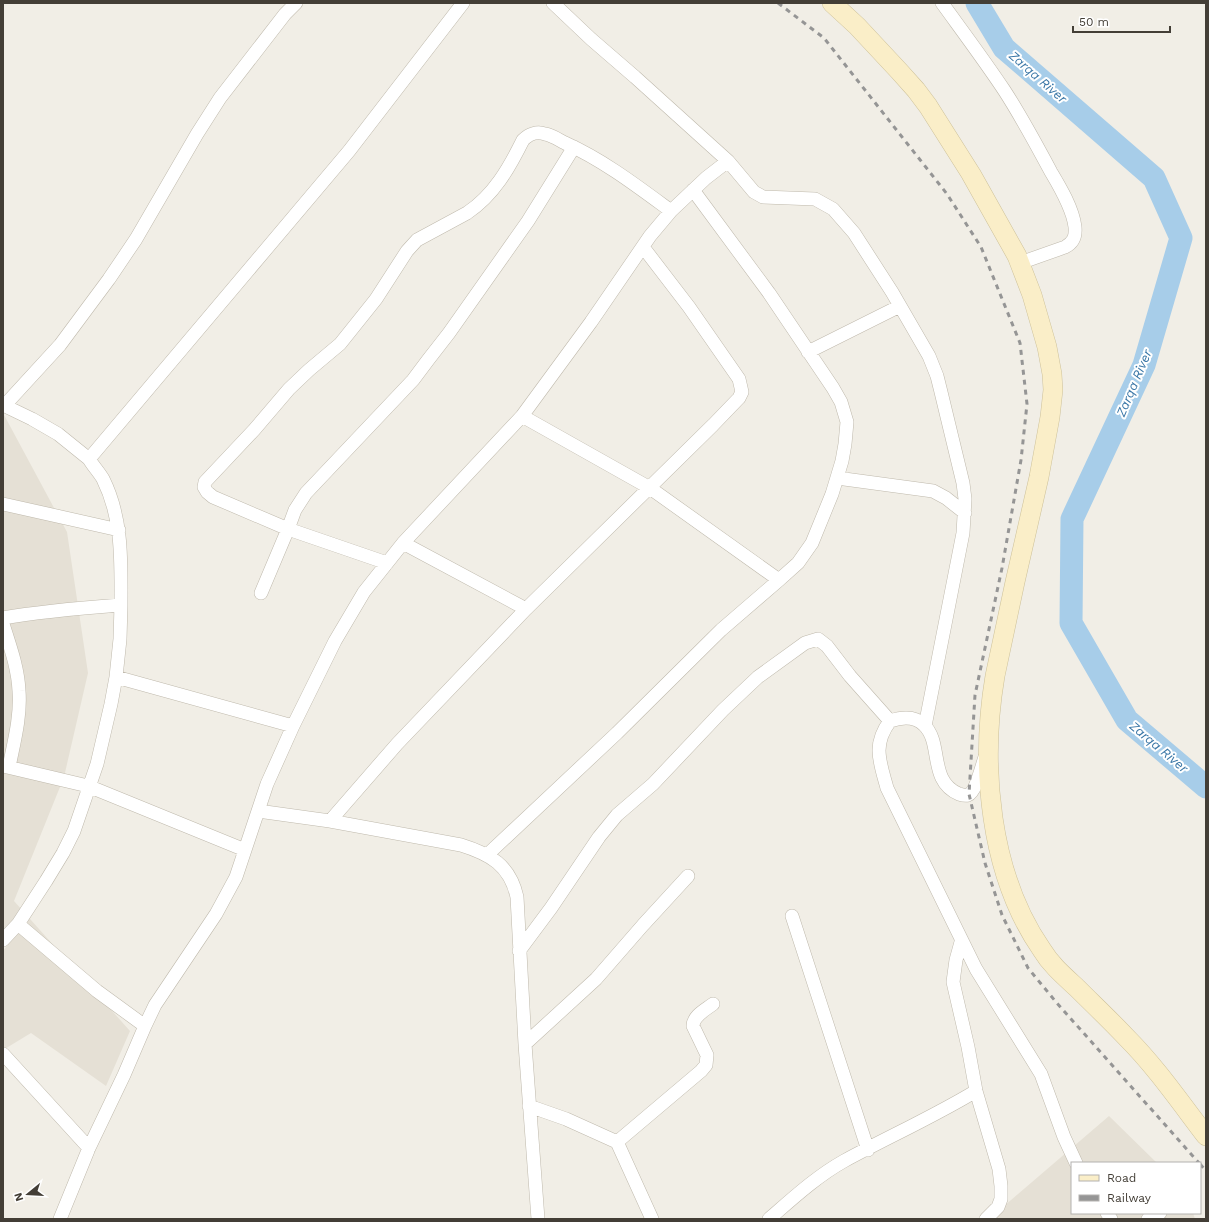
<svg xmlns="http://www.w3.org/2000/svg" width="1209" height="1222" font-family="'Work Sans',sans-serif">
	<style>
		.residential { fill: #e5e0d5 }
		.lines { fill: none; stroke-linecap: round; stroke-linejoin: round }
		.river { stroke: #a7cde9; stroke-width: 23 }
		.street-casing { stroke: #bfb9ac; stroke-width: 14 }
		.secondary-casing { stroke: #cdc199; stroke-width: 20 }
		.street { stroke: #fff; stroke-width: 13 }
		.secondary { stroke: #faeec8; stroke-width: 19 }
		.rail { stroke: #959595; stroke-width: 3; stroke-dasharray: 5 5; stroke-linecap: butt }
		.labels { text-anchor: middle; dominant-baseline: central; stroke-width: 4; stroke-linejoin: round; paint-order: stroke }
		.water-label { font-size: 13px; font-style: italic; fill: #3976a6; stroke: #fff }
	</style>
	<rect width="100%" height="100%" fill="#f1eee6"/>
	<path class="residential" d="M3 413 67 532 88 673 64 777 14 901 130 1031 106 1086 31 1033 3 1050V951L6 947 3 945Z
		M1109 1116 1157 1163H1072V1213H1193L1195 1219H989Z"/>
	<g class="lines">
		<path class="river" d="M977 3 1004 48 1154 178 1181 238 1144 365 1072 519 1071 623 1127 720 1206 787"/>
		<g class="street-casing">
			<path id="street" d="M553 3 591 39 635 77 728 161 754 192 763 197 815 199 833 209 854 233 892 292 929 356 937 376 941 392 963 483 965 499 963 533 925 726
				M942 3C963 32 984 60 1004 90 1021 116 1036 144 1051 172 1060 187 1073 209 1075 227 1076 237 1073 243 1065 247L1020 263
				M808 352 900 306
				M3 405 32 419 58 434 89 459 349 151 463 3
				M4 406 60 345 109 279 136 239 197 134 220 98 285 14 296 3
				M522 416 650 488 779 580
				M837 478 933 491 946 498 965 513
				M3 504 119 530
				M403 543 526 609
				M387 563 288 529 295 510 306 493 413 380 428 360 449 333 528 221 574 147
				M261 593 288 529 213 497 207 492 204 487 205 482 254 430 289 389 309 370 340 344 376 299 407 251 417 240 467 213C494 195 509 168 523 140 529 134 537 131 545 134 552 135 559 140 565 143 603 160 637 186 671 211
				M3 618C42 611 81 608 121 605 121 562 123 519 103 479 99 472 93 466 89 459
				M3 624C10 646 18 668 19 691 21 716 14 742 9 767
				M116 677 293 726
				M890 721C872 745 880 762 887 788L976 969 1041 1074 1064 1137 1076 1163
				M3 766 88 786 245 850
				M258 811 330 821 461 845C490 854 510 865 517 897L525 1044 538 1219
				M330 821 397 744 526 609 713 425 739 398 742 392 739 379 689 307 643 247
				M487 855 617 733 721 630 779 580 798 563 812 543 832 494 842 461 845 444 847 422 841 402 833 388 769 293 693 190
				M792 916 868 1150
				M18 924 97 991 145 1026
				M3 940 18 924 46 881 63 853 74 831 97 764 111 704 116 677 120 639 121 605
				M961 942 956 960 953 982 968 1047 976 1091 999 1169 1001 1186V1199L998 1207 986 1219
				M519 951 551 908 599 837 617 815 653 784 723 710 758 677 805 643 818 639 827 646 850 676 890 721C902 717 915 716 924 725 943 743 928 781 959 794 962 795 965 796 968 795 976 792 982 765 985 757
				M525 1044 596 979 643 925 688 876
				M3 1054 89 1148
				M529 1106 566 1119 617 1142 701 1071 706 1065 707 1055 693 1026C693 1016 705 1010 713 1004
				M617 1142 652 1219
				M1107 1213 1111 1219
				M60 1219 89 1148 124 1075 145 1026 155 1005 216 914 236 877 267 784 293 726 335 641 364 592 403 543 522 416 591 322 650 236 671 211 706 178 728 161
				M769 1219C792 1199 817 1176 844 1161 888 1137 933 1117 976 1091
				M1148 1219 1160 1213"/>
		</g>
		<g class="secondary-casing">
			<path id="secondary" d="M832 3 857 26 899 71 916 90 928 106 971 174 1017 256 1032 295 1047 347 1052 374 1053 390 1050 417 1039 477 1015 582 995 676C980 765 989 874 1042 950 1051 965 1064 976 1077 988 1093 1004 1110 1020 1126 1037 1156 1067 1180 1102 1206 1136"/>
		</g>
		<use href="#street" class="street"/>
		<use href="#secondary" class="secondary"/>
		<path class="rail" d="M778 3 824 38 947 194 981 247 1020 343 1027 404 1021 460 1002 568 975 695 969 794 985 863 1002 915 1028 968 1056 1002 1199 1163
			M1200 1164 1206 1171"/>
	</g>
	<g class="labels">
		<g class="water-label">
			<text transform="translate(1038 77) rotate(41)">Zarqa River</text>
			<text transform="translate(1134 383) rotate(-67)">Zarqa River</text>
			<text transform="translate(1159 747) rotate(40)">Zarqa River</text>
		</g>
	</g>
	<rect width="1209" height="1222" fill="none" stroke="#433e36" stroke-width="8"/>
	<rect x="1071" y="1162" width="130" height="52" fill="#ffffff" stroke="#b4b2af"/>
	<rect x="1079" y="1175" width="20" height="6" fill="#faeec8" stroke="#b4b2af"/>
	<text x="1107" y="1182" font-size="12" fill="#433e36">Road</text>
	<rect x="1079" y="1195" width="20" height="6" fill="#959595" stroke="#b4b2af"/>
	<text x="1107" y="1202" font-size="12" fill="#433e36">Railway</text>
	<g transform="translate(28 1194) rotate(252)" stroke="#ffffff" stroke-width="3" paint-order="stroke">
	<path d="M0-3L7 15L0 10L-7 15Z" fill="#433e36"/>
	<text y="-6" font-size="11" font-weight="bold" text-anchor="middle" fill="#433e36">N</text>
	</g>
	<path d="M1073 26v6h97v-6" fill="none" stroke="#433e36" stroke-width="2"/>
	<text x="1079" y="26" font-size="12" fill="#433e36" stroke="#ffffff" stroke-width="3" paint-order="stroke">50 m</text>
</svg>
